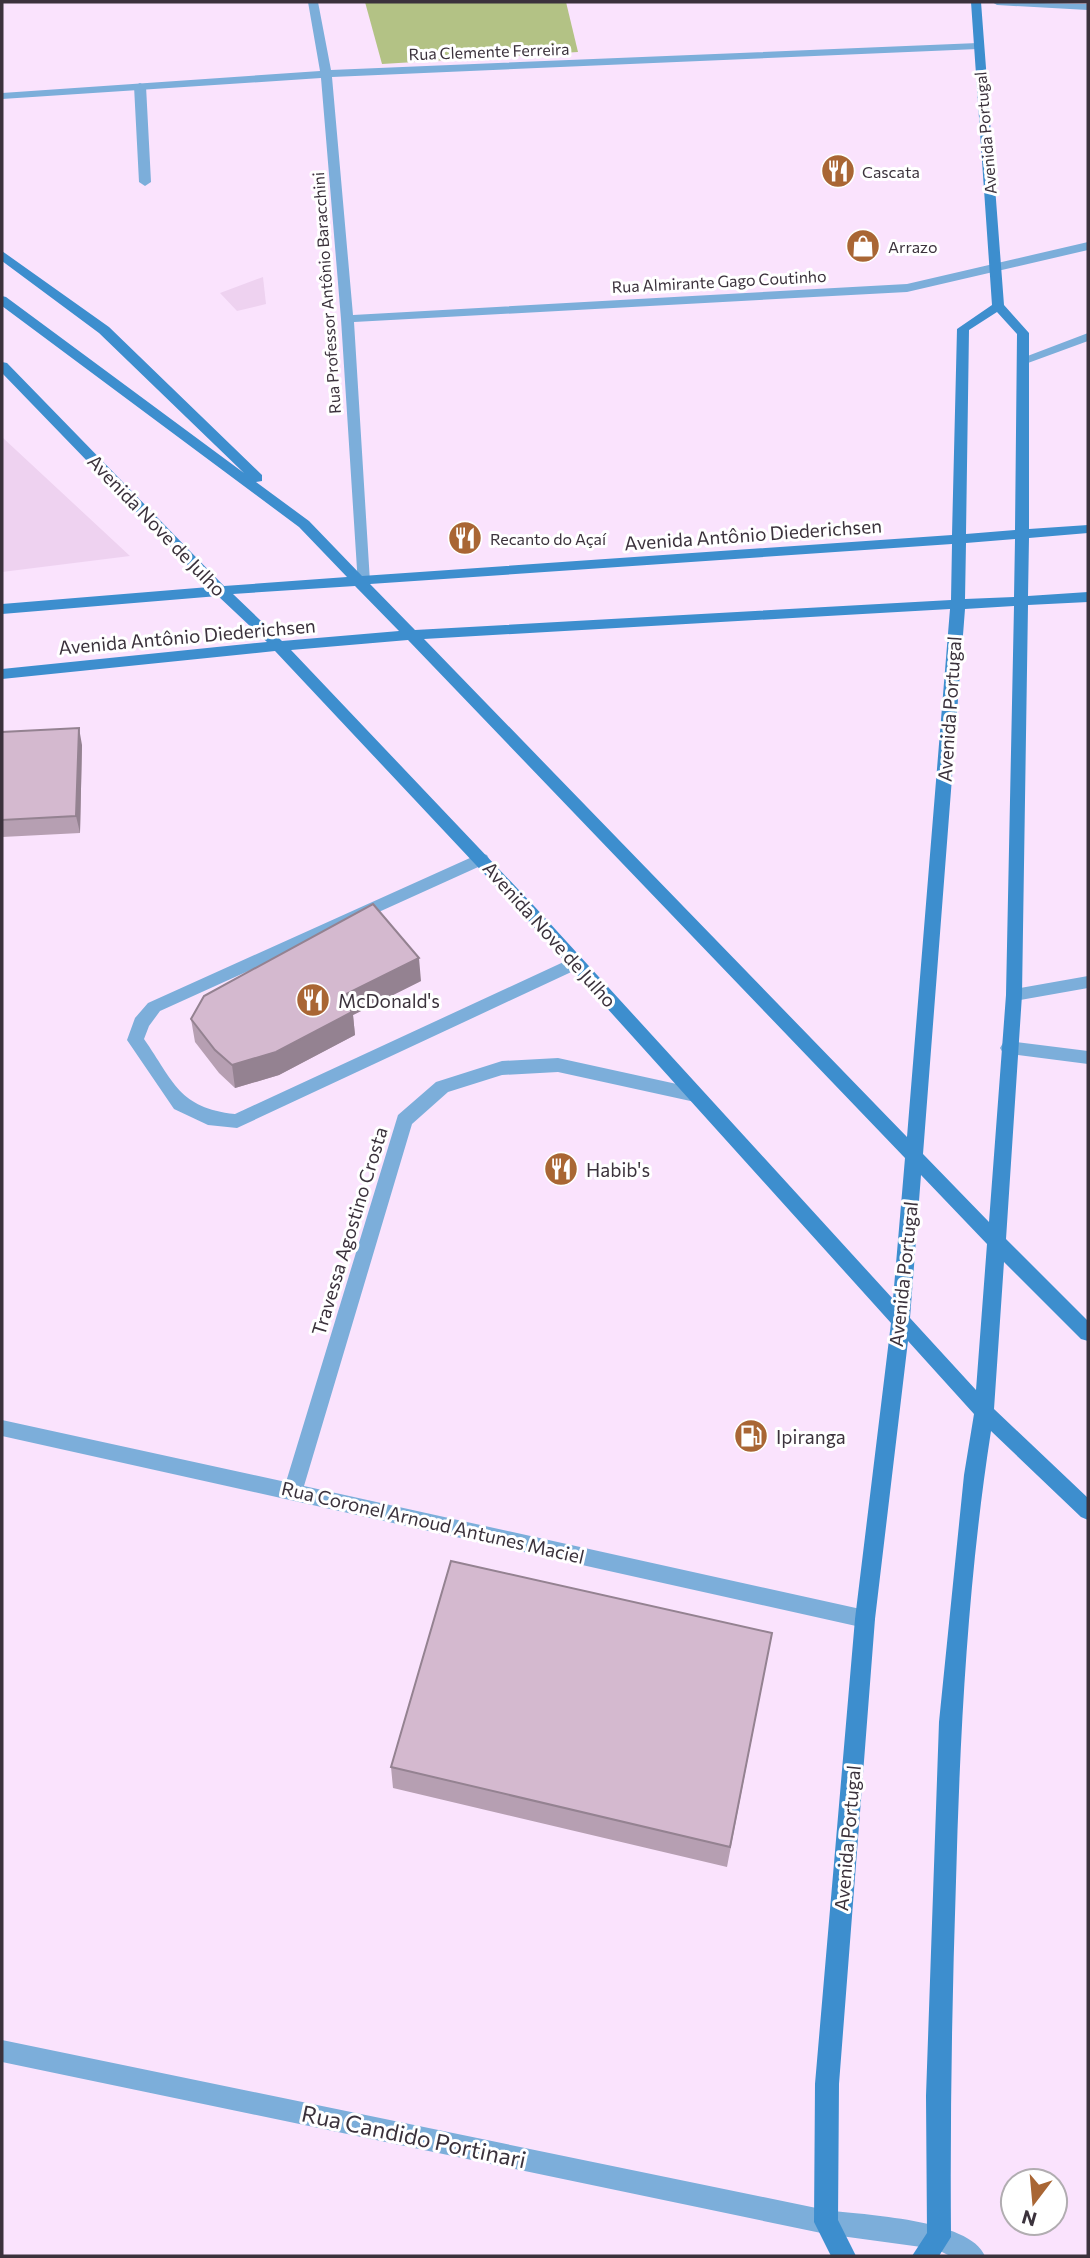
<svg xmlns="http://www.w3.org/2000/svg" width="1090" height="2258" font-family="Commissioner,sans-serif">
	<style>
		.built { fill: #eed2f0 }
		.green { fill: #b3c285 }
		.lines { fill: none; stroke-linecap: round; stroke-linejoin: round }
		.service { fill: #7caeda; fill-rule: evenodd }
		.minor { fill: #7caeda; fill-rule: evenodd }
		.secondary { fill: #3d8ece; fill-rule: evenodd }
		.wall { fill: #b69fb2 }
		.shaded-wall { fill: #948291 }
		.building { fill: #d4b9cf; stroke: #948291; stroke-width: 2 }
		.labels { text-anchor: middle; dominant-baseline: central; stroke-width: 6; stroke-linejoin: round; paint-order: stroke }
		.far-street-label { font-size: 16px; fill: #3b323c; stroke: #fff }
		.far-poi-label { font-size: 16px; fill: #3b323c; stroke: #fff; text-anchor: start }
		.street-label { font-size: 19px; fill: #3b323c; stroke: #fff }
		.poi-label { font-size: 19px; fill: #3b323c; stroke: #fff; text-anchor: start }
		.near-street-label { font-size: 23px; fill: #3b323c; stroke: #fff }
	</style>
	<rect width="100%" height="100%" fill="#fae3fd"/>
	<path class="built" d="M263 277 266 304 237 311 220 293Z
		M2 437 130 556 2 572Z"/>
	<path class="green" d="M365 2H566L578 52 382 64Z"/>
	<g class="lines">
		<path class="service" d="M140 83 146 86 151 182 145 186 139 182 134 86Z
			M1088 333V341L1028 363 1023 364 1017 360Z
			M481 853 487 855 489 859 487 863 160 1011 149 1026 144 1039C174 1082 179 1108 235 1114L570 959H582L584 963 582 967 237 1128 208 1125 174 1109 127 1040 135 1018 148 1003Z
			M1009 1041 1088 1051V1064L1003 1053 1000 1048 1003 1043Z"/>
		<path class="minor" d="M308 2H318L331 70 978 43 984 46 978 49 332 77 353 315 907 284 1088 242V250L907 292 354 322 370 582 368 585H358L341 319 321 78 2 99V93L320 71Z
			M992 2 1088 4V10L997 5Z
			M1088 976V988L1014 1001 1006 995 1014 989Z
			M558 1058 695 1088 701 1090 704 1095 701 1100 695 1102 558 1072 502 1075 448 1092 412 1124 304 1486 865 1610 872 1612 875 1619 872 1626 865 1628 2 1436V1420L286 1482 398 1115 436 1082 502 1061Z
			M2 2040 826 2210C863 2215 970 2219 985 2256H950L936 2249 826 2234 2 2062Z"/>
		<path class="secondary" d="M971 2H981L1004 305 1029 333V529L1088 525V533L1029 538 1028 596 1088 592V602L1028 605 1022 995 1006 1239 1088 1321V1341L1081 1339 1004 1262 994 1409 1088 1498V1520L1081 1517 991 1431C968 1579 960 1731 956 1881 952 2000 950 2118 951 2237L939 2256H912L927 2233 926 2096 939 1722 964 1475 974 1414 908 1341 875 1619 839 2084 838 2220 856 2256H831L814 2222 815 2084 855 1619 891 1323 523 915 275 651 2 679V669L267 642 218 596 2 614V604L209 587 2 373V362L7 363 224 586 347 577 299 527 2 306V296L6 297 244 473 99 333 2 261V251L109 327 262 475V481L256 482 309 521 362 576 952 535 957 329 992 305ZM997 312 1017 334 1015 530 966 534 969 330ZM1015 539 1014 597 965 599 966 543ZM952 544 951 600 415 630 370 584ZM355 586 399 631 282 641 233 594ZM1014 606 1006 995 989 1222 923 1154 965 609ZM950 609 907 1137 424 639ZM408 640 905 1158 893 1299 535 907 291 650ZM921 1175 987 1244 976 1390 910 1318Z"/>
	</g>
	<path class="wall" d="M2 732 82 745 80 833 2 837Z
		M421 981 353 1015 355 1035 279 1075 235 1088 219 1073 195 1042 191 1019Z
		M772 1633 727 1867 393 1788 391 1767Z"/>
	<path class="shaded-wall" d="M79 728 82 745 80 833 76 816Z
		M419 958 421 981 353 1015 355 1035 279 1075 235 1088 232 1065 340 997Z"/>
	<path class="building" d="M79 728 76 816 2 820V732Z
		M373 904 419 958 340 997 352 1012 276 1052 232 1065 215 1050 191 1019 204 996Z
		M451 1561 772 1633 730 1847 391 1767Z"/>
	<defs>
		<g id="restaurant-disc" transform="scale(1.75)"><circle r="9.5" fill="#a96634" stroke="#fff"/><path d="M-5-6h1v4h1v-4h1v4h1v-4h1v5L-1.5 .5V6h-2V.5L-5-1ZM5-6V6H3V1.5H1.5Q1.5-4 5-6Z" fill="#fff"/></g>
		<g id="shop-disc" transform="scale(1.75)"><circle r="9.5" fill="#a96634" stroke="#fff"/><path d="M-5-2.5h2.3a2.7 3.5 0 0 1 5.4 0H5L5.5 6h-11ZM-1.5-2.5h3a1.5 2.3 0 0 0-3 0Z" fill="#fff"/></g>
		<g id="fuel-disc" transform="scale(1.75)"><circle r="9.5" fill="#a96634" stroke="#fff"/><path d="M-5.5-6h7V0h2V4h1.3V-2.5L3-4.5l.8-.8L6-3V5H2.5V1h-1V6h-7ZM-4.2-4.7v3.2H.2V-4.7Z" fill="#fff"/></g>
	</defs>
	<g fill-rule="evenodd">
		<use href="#restaurant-disc" x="838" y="171"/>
		<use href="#shop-disc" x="863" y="246"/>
		<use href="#restaurant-disc" x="465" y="538"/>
		<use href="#restaurant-disc" x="313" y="1000"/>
		<use href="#restaurant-disc" x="561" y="1169"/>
		<use href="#fuel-disc" x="751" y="1436"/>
	</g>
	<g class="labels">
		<g class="far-street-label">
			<text transform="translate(489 51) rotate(-2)">Rua Clemente Ferreira</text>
			<text transform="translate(985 133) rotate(-95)">Avenida Portugal</text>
			<text transform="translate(719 281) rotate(-3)">Rua Almirante Gago Coutinho</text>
			<text transform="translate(326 293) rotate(-94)">Rua Professor Antônio Baracchini</text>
		</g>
		<g class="far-poi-label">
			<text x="862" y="171">Cascata</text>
			<text x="888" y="246">Arrazo</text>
			<text x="490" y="538">Recanto do Açaí</text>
		</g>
		<g class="street-label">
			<text transform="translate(157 525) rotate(46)">Avenida Nove de Julho</text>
			<text transform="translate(753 534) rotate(-4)">Avenida Antônio Diederichsen</text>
			<text transform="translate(187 636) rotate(-5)">Avenida Antônio Diederichsen</text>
			<text transform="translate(949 709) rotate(-86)">Avenida Portugal</text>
			<text transform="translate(550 934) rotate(48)">Avenida Nove de Julho</text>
			<text transform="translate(349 1231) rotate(-73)">Travessa Agostino Crosta</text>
			<text transform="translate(903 1274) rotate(-84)">Avenida Portugal</text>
			<text transform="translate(433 1522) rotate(13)">Rua Coronel Arnoud Antunes Maciel</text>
			<text transform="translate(847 1838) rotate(-85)">Avenida Portugal</text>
		</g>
		<g class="poi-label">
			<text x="338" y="1000">McDonald's</text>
			<text x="586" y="1169">Habib's</text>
			<text x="776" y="1436">Ipiranga</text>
		</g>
		<g class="near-street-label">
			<text transform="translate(414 2136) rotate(12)">Rua Candido Portinari</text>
		</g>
	</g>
	<rect width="1090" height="2258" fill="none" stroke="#3b323c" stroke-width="7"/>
	<g transform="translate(1034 2202) rotate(196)"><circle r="33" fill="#ffffff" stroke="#b1adb1" stroke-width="2"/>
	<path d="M0-5L12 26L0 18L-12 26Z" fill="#a96634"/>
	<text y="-10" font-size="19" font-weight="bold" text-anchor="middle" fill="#3b323c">N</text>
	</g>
</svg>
